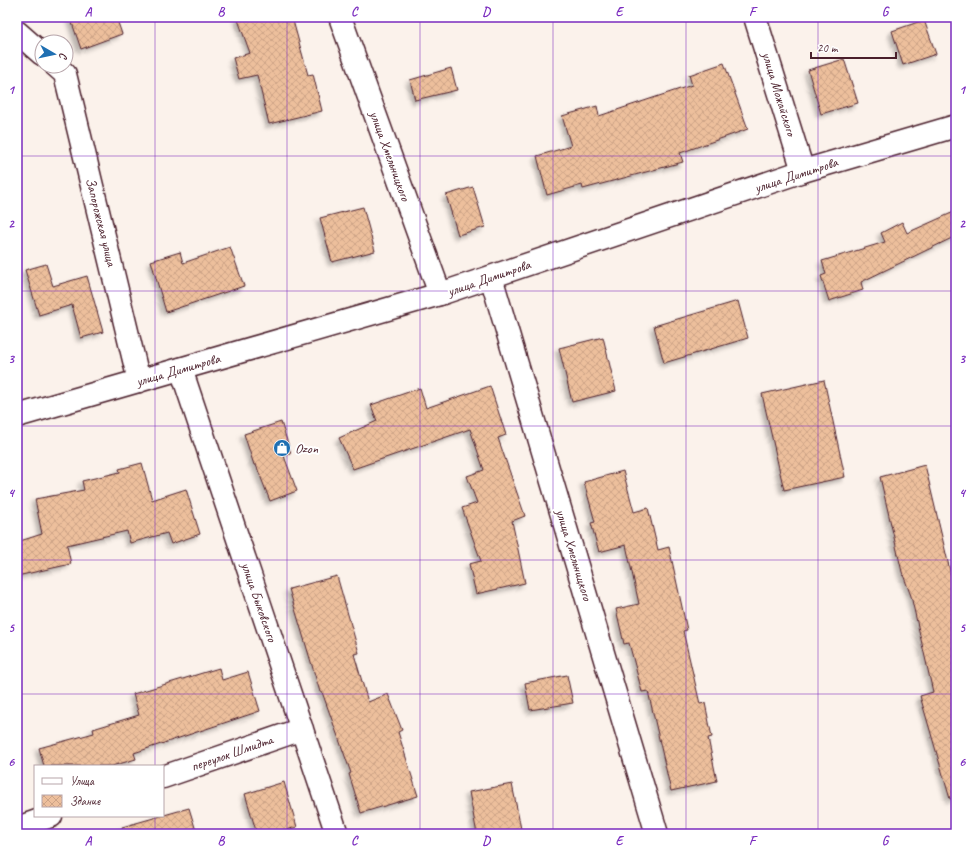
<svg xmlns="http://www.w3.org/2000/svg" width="973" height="851" font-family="Caveat,sans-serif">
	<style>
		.building { fill: url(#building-cross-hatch); stroke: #4a1f2b; filter: url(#shadow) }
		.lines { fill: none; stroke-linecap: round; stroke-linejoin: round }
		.street-casing { stroke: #4a1f2b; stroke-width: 25 }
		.secondary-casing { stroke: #4a1f2b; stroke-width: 25 }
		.street { stroke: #fff; stroke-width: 22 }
		.secondary { stroke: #fff; stroke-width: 22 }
		.grid { fill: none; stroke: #7b2cbf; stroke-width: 1; stroke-opacity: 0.55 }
		.labels { text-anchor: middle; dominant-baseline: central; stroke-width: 4; stroke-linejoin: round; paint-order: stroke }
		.street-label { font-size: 14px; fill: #4a1f2b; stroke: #fff }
		.poi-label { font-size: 14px; fill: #4a1f2b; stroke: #fff; text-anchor: start }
		.neatline { fill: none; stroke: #7b2cbf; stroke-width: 1.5 }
		.grid-label { font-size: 13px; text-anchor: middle; font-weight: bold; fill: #7b2cbf }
	</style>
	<defs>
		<pattern id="building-cross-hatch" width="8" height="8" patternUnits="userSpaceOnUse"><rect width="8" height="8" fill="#edbf9c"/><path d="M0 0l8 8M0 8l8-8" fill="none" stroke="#cda487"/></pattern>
		<filter id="shadow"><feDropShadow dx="-3.5" dy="3.5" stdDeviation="2" flood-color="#0004"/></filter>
	</defs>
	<rect width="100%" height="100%" fill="#fbf2eb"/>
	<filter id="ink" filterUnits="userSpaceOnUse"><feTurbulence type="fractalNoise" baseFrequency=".025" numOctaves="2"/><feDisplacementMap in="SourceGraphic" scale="8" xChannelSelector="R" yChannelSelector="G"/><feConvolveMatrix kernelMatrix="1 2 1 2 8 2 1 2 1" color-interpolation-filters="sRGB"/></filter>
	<g filter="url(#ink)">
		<path class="building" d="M70 17H116L122 34 81 49Z
			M237 17H292L308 75 313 74 322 111 269 124 257 75 239 79 233 58 250 53Z
			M924 20 936 54 903 65 892 31Z
			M844 59 858 103 821 114 808 70Z
			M724 63 748 129 680 153 683 162 583 189 582 185 547 195 537 156 571 146 562 116 597 106 599 116 692 85 689 75Z
			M451 68 457 90 415 100 410 80Z
			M473 187 485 227 458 235 446 195Z
			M363 207 375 251 332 262 320 218Z
			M956 211V236L861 282 863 290 829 301 821 276 826 274 822 261 885 242 881 233 902 222 907 233Z
			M230 247 244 286 166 312 151 261 180 252 183 263Z
			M46 264 53 286 87 276 103 332 81 338 72 305 39 315 25 270Z
			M738 301 748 338 664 363 654 326Z
			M603 337 616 391 572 402 559 348Z
			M824 380 845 477 784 490 762 394Z
			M490 386 506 435 498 438 525 516 512 521 525 583 476 594 469 564 481 561 462 508 477 503 467 476 484 470 470 429 353 469 339 438 377 421 371 405 420 388 426 408Z
			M281 422 291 453 284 456 297 491 270 501 256 465H254L244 434Z
			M142 463 152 500 186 489 200 534 171 544 167 533 130 543 127 531 67 545 71 564 17 576V542L42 534 35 499 84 490 82 481 120 472 119 469Z
			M925 465 956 596V798L950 799 920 696 933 692 911 596 902 572 880 477Z
			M623 471 634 512 648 508 658 550 669 547 687 630 683 631 700 704 705 703 712 737 708 738 717 781 671 791 648 691 642 692 629 643 624 644 616 609 639 604 626 545 599 552 591 523 595 522 584 482Z
			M337 576 359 653 354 654 368 702 388 694 402 730 398 732 418 796 361 813 349 774 351 773 322 692H320L289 589Z
			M219 668 222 680 248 672 260 711 134 753 136 759 112 766H44L39 748 94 733 93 729 139 715 133 694Z
			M567 675 573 703 530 710 525 683Z
			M284 782 297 827 272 834H257L245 794Z
			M512 784 522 834H477L469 792Z
			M189 808 197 834H123L122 827Z"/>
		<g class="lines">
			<g class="street-casing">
				<path id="street" d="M340 17 440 294
					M755 17 803 171
					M17 32 42 54
					M56 66 65 74 139 381
					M491 277 657 834
					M181 369 337 834
					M163 777 302 729
					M17 828 51 816"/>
			</g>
			<g class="secondary-casing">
				<path id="secondary" d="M17 416 440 294 803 171 956 126"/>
			</g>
			<use href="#street" class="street"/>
			<use href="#secondary" class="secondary"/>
		</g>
	</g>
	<path class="grid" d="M155 17V766M287 17V834M420 17V834M553 17V834M686 17V834M818 17V834M17 156H956M17 291H956M17 426H956M17 560H956M17 694H956M155 816V834"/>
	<defs>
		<g id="shop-disc" transform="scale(0.9)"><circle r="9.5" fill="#1f6fb2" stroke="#fff"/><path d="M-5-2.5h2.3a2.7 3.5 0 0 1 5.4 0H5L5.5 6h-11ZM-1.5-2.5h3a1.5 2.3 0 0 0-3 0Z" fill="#fff"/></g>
	</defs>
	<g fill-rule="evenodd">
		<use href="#shop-disc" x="282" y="448"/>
	</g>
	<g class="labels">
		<g class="street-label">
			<text transform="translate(779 94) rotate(73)">улица Можайского</text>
			<text transform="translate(390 156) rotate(70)">улица Хмельницкого</text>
			<text transform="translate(796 175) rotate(-18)">улица Димитрова</text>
			<text transform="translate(101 222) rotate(76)">Запорожская улица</text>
			<text transform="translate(489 278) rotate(-19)">улица Димитрова</text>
			<text transform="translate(178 370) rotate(-16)">улица Димитрова</text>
			<text transform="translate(574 555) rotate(73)">улица Хмельницкого</text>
			<text transform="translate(259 602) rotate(71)">улица Быковского</text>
			<text transform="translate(232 753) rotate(-19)">переулок Шмидта</text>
		</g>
		<g class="poi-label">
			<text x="295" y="448">Ozon</text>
		</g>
	</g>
	<rect width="973" height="851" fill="none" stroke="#fff" stroke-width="44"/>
	<rect x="34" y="765" width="130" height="52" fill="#ffffff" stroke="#b7a5aa"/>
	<rect x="42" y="778" width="20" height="6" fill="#ffffff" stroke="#b7a5aa"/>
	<text x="70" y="785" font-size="12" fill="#4a1f2b">Улица</text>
	<rect x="42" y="795" width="20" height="12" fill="url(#building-cross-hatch)" stroke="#b7a5aa"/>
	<text x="70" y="805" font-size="12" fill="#4a1f2b">Здание</text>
	<g transform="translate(54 54) rotate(99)"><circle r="19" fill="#ffffff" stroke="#b7a5aa"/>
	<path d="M0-3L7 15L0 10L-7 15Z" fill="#1f6fb2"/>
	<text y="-6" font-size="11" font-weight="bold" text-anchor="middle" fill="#4a1f2b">С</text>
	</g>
	<path d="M811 52v6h85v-6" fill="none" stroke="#4a1f2b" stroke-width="2"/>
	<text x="817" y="52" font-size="12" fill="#4a1f2b" stroke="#ffffff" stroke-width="3" paint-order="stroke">20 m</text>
	<rect x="22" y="22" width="929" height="807" class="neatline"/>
	<g class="grid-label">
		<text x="88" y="16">A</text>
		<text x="221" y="16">B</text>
		<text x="354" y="16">C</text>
		<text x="486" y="16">D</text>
		<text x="619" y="16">E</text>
		<text x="752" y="16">F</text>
		<text x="885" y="16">G</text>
		<text x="11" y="94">1</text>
		<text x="962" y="94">1</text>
		<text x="11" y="228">2</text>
		<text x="962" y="228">2</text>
		<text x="11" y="363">3</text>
		<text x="962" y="363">3</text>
		<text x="11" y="497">4</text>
		<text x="962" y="497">4</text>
		<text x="11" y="632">5</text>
		<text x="962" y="632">5</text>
		<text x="11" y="766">6</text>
		<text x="962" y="766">6</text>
		<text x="88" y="845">A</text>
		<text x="221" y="845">B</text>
		<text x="354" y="845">C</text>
		<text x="486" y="845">D</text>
		<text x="619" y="845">E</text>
		<text x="752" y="845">F</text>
		<text x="885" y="845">G</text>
	</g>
</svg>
